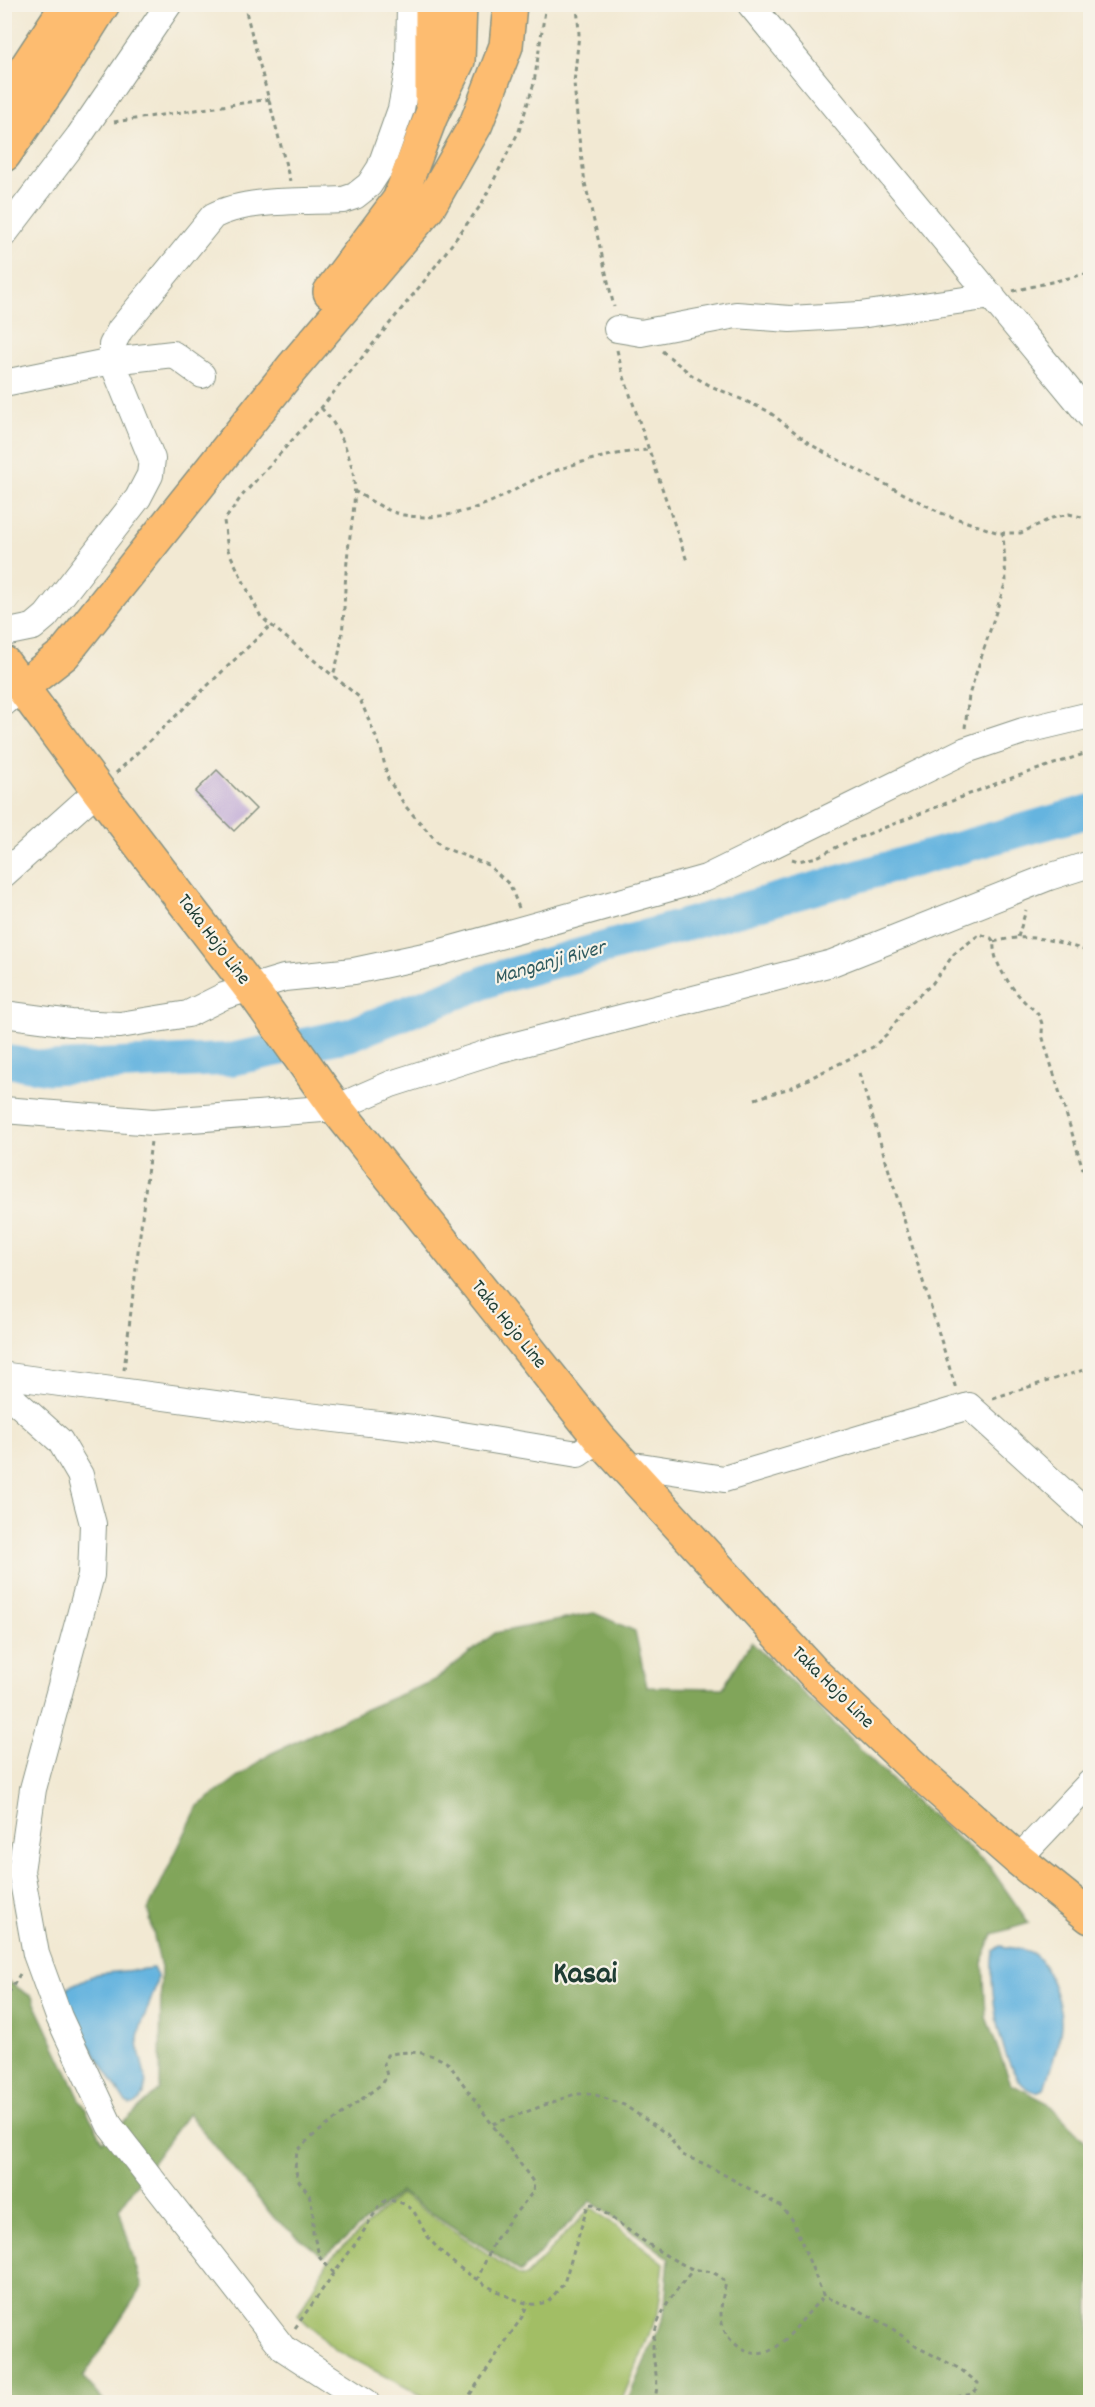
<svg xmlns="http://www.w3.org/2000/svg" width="1095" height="2407" font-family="Dekko,sans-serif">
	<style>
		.green { fill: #a2be65; stroke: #607e4c; stroke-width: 1.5 }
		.forest { fill: #81a55a; stroke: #507147; stroke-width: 1.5 }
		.water { fill: #65b4df; stroke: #42788a; stroke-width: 1.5 }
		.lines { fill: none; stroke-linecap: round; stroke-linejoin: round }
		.river { stroke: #65b4df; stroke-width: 33 }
		.building { fill: #bca5d5 }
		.minor-casing { stroke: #889384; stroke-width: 28 }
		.major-casing { stroke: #889384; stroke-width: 36 }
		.highway-casing { stroke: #889384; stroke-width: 36 }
		.path { stroke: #889384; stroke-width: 3; stroke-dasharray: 4.5 4.5; stroke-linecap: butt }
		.minor { stroke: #fff; stroke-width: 26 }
		.major { stroke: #fdbc6f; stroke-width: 33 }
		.highway { stroke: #fdbc6f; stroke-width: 33 }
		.labels { text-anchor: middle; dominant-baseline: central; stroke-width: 4.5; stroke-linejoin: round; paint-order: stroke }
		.street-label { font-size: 20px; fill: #1f3d34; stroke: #f7f3e8 }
		.water-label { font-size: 21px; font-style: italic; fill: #305b5f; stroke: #f7f3e8 }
		.town-label { font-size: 32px; font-weight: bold; fill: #1f3d34; stroke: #f7f3e8 }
	</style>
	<rect width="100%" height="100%" fill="#f7f3e8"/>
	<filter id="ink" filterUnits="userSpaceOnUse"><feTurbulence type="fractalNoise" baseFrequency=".0167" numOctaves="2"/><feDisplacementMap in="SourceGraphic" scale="12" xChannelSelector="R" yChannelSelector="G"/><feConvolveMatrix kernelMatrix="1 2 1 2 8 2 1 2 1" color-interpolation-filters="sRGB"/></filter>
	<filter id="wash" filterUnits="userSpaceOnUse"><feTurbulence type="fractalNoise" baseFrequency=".008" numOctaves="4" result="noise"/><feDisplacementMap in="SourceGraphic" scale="24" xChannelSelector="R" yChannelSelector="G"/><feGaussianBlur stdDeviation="1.35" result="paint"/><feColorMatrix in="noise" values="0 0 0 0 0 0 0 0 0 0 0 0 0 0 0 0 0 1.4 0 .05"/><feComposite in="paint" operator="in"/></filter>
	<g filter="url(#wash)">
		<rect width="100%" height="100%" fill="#f2e9d3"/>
		<path class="green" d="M400 2194 520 2276H526L591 2207 664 2263 658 2314 621 2402H434L335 2350 298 2315 328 2261Z"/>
		<path class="forest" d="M594 1613 635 1631 647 1687 723 1688 751 1642 893 1781 989 1866 1029 1923 993 1934 983 1958 986 2017 1011 2084 1048 2103 1090 2146V2402H627L664 2316 669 2258 591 2201 521 2272 400 2192 324 2257 275 2219 188 2113 119 2209 142 2287 83 2377 105 2402H5L4 1979 32 1997 78 2095 103 2141 160 2089 161 1967 148 1910 198 1806 270 1754 361 1711 435 1680 495 1633Z"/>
		<path class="water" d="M1000 1946C1010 1948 1024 1948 1032 1953 1047 1962 1061 2003 1061 2021 1062 2038 1049 2071 1044 2089 1017 2105 998 2035 996 2016 993 1996 990 1971 993 1951Z
			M153 1968C153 1969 157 1975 157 1976 159 1987 139 2023 138 2039 137 2058 156 2088 138 2102 134 2106 131 2106 126 2103L68 2011 64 1995 68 1987 96 1974Z"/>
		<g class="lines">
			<path class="river" d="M4 1061 49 1068 233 1059 349 1035 493 979 1090 811"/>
		</g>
		<g id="blocks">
			<path class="building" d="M217 770 256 809 234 831 195 792Z"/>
		</g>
	</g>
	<g filter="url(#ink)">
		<use href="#blocks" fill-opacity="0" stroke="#889384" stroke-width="1.5"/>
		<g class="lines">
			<g class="minor-casing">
				<path id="minor" d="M750 4 1090 416
					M4 234 79 136 169 4
					M617 329 641 333 736 315 790 319 860 315 992 296
					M4 383 112 361 173 354 202 375
					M4 633 33 627 46 616 138 498 150 475 152 459 112 361V345L120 330 213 216C247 198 304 202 343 200L355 196 369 185 380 168 401 109 409 66 410 4
					M4 703 22 687
					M4 874 98 790
					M4 1014 71 1023 120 1025 188 1014 224 996 284 978 354 971 438 953 706 878 966 750 1023 731 1090 715
					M4 1110 153 1122 336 1108 391 1084 497 1050 832 963 1049 877 1090 864
					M4 1377 8 1376 282 1413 431 1430 578 1454 600 1439
					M4 1391 60 1441 80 1475 93 1524 91 1575 33 1789 21 1871 36 1954 59 2017 110 2126 283 2348 366 2402
					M629 1470 640 1466 724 1479 969 1406 1090 1516
					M1018 1859 1090 1783"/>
			</g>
			<g class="major-casing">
				<path id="major" d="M4 663 98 790 257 997 336 1108 600 1439 814 1673 922 1775 1018 1859 1090 1917"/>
			</g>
			<g class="highway-casing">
				<path id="highway" d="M4 101 68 4
					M432 102V4
					M4 155 52 85 103 4
					M330 292 399 200 431 116 458 61 460 4
					M22 687 64 654 292 368 428 208 476 124 506 46 510 4"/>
			</g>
			<path class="path" d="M244 4 290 181
				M577 4 579 34 574 83 579 138 585 183 614 307
				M114 122 270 99
				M1013 291 1090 273
				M617 350 622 371 687 561
				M662 351 693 376 711 386 768 411 810 444 827 454 941 513 999 533H1021L1052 518 1069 514 1090 519
				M321 408C337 423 349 452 353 473 358 501 349 533 347 561 343 599 346 638 333 675
				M354 491C369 499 387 512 404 515 434 521 470 512 497 499 511 493 524 484 538 478 572 463 611 453 648 450
				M965 728 969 695 1006 581 1003 533
				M116 773 271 625
				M792 859 798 861 817 857 843 844 1000 782 1090 752
				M519 908 510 885 488 865 442 847 406 807 388 779 381 749 359 697 261 617 228 550 224 521 241 497 321 408 425 280 481 205 519 131 534 83 546 4
				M1018 937 1026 910
				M994 942C1031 932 1056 941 1090 952
				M859 1073 956 1389
				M755 1099 790 1088 873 1047 887 1034 908 1005 932 984 954 954 980 934 991 938 994 942C992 962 1010 986 1023 1000 1029 1007 1039 1011 1041 1021 1043 1025 1042 1031 1042 1035L1090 1192
				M124 1370 151 1141
				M993 1398 1090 1368
				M4 2001 20 1974
				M493 2124 575 2094H593L624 2105 667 2134 682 2155 705 2164 780 2206 792 2219 824 2297 855 2308 890 2327 917 2347 960 2369 978 2383 977 2389 972 2394 930 2402
				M334 2273 320 2258 313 2233V2211L309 2194 299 2181 295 2168 297 2151 309 2139 383 2083 387 2076 384 2063 387 2055C409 2050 430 2051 449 2064L534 2183 533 2192 512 2217 494 2242 477 2280
				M295 2328 360 2237 379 2206 386 2200C422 2203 413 2221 433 2243 454 2268 498 2296 530 2304 536 2305 542 2303 548 2302L564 2283 588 2205 593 2204C623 2226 654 2251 688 2267 704 2274 712 2266 726 2283 721 2302 716 2325 731 2340 772 2381 796 2319 824 2297
				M465 2402 522 2317 528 2303
				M653 2402C661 2386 654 2369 653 2352 652 2319 672 2296 691 2272L690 2268"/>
			<use href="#minor" class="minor"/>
			<use href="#major" class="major"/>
			<use href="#highway" class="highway"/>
		</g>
	</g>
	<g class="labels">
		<g class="street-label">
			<text transform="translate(213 940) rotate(53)">Taka Hojo Line</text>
			<text transform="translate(508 1325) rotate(51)">Taka Hojo Line</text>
			<text transform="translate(832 1688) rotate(45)">Taka Hojo Line</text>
		</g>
		<g class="water-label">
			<text transform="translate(550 964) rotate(-16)">Manganji River</text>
		</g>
		<g class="town-label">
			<text x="585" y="1976">Kasai</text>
		</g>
	</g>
	<rect width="1095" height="2407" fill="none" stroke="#f7f3e8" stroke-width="24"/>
</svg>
